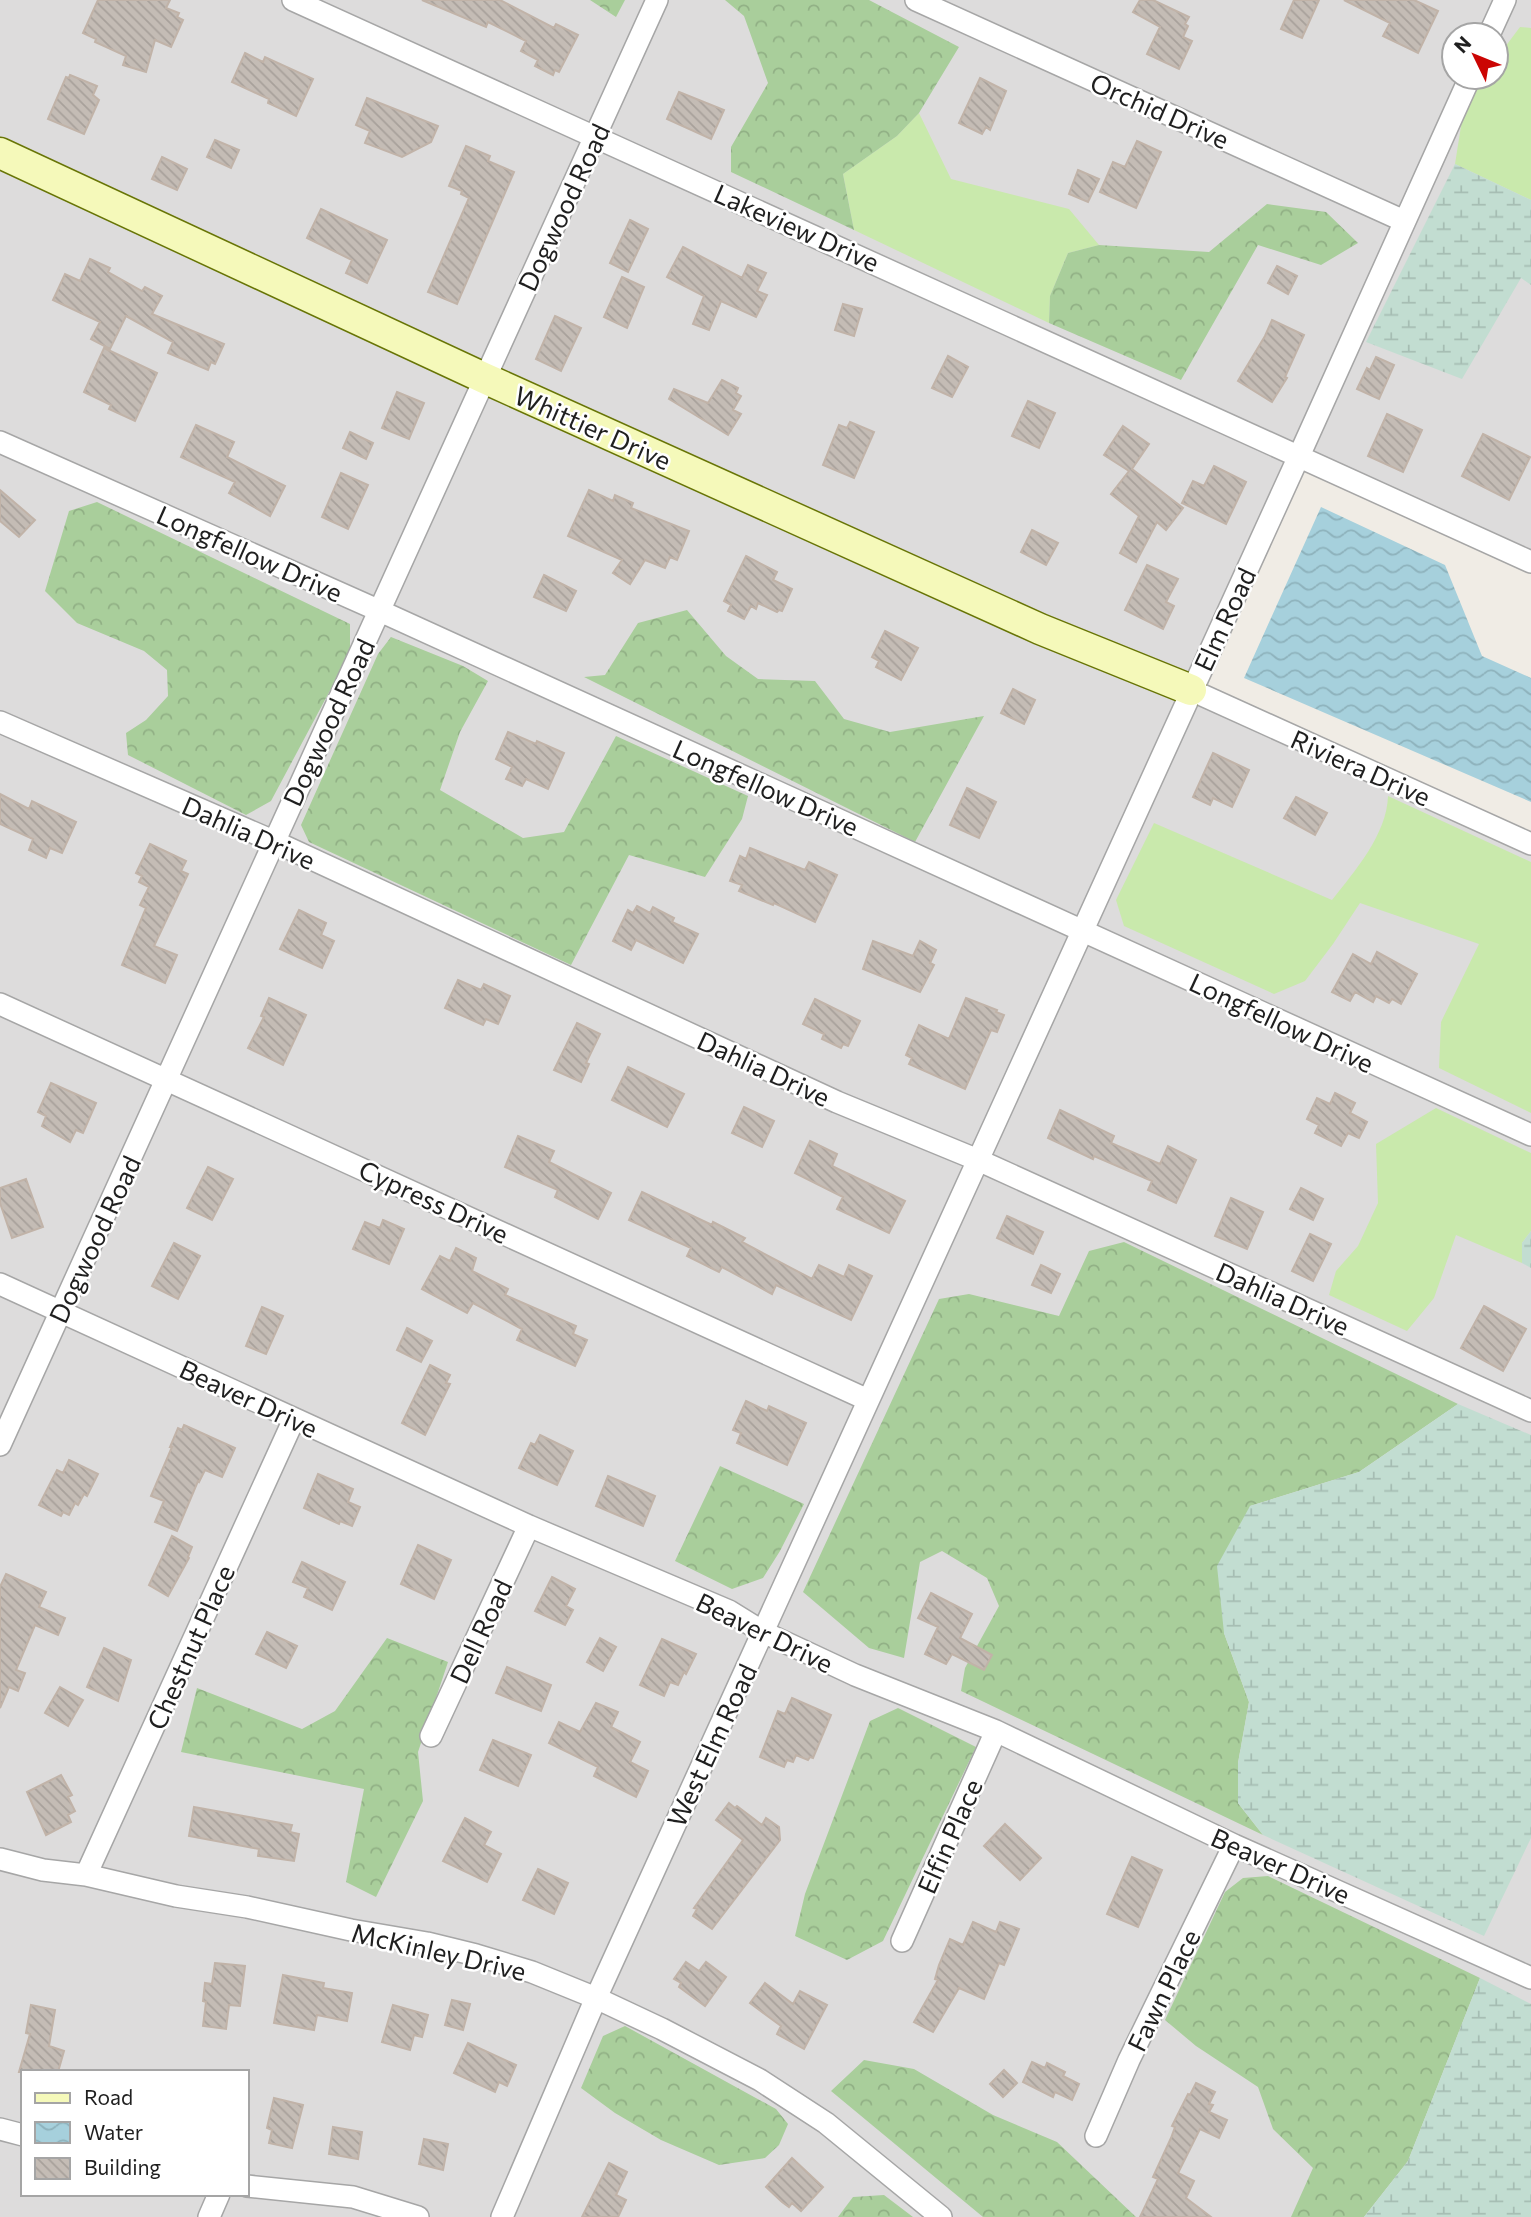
<svg xmlns="http://www.w3.org/2000/svg" width="1531" height="2217" font-family="Commissioner,sans-serif">
	<style>
		.residential { fill: #dddcdc; fill-rule: evenodd }
		.grass { fill: #c9e9ac }
		.forest { fill: url(#forest-crowns) }
		.wetland { fill: url(#wetland-marsh) }
		.water { fill: url(#water-waves) }
		.building { fill: url(#building-back-hatch); stroke: #c1b3a8; stroke-width: 2 }
		.lines { fill: none; stroke-linecap: round; stroke-linejoin: round }
		.street-casing { stroke: #a6a6a6; stroke-width: 24 }
		.secondary-casing { stroke: #687506; stroke-width: 33 }
		.street { stroke: #fff; stroke-width: 21 }
		.secondary { stroke: #f5f9ba; stroke-width: 30 }
		.labels { text-anchor: middle; dominant-baseline: central; stroke-width: 5; stroke-linejoin: round; paint-order: stroke }
		.street-label { font-size: 26px; fill: #1f1f1f; stroke: #fff }
	</style>
	<defs>
		<pattern id="forest-crowns" width="20" height="18" patternUnits="userSpaceOnUse" patternTransform="scale(1.75)"><rect width="20" height="18" fill="#a9ce9b"/><path d="M2 6a3 3 0 1 1 6 0M12 15a3 3 0 1 1 6 0" fill="none" stroke="#91b085"/></pattern>
		<pattern id="wetland-marsh" width="20" height="14" patternUnits="userSpaceOnUse" patternTransform="scale(1.75)"><rect width="20" height="14" fill="#c2ddd1"/><path d="M1 5h8M5 5V1M11 12h8M15 12V8" fill="none" stroke="#a6bdb3"/></pattern>
		<pattern id="water-waves" width="16" height="10" patternUnits="userSpaceOnUse" patternTransform="scale(1.75)"><rect width="16" height="10" fill="#a6d0dc"/><path d="M0 5q4-4 8 0t8 0" fill="none" stroke="#8eb2bc"/></pattern>
		<pattern id="building-back-hatch" width="6" height="6" patternUnits="userSpaceOnUse" patternTransform="scale(1.75)"><rect width="6" height="6" fill="#c4bcb5"/><path d="M-1 5l2 2M0 0l6 6M5-1l2 2" fill="none" stroke="#a8a19b"/></pattern>
	</defs>
	<rect width="100%" height="100%" fill="#f0ece5"/>
	<path class="residential" d="M0 0H1531V562L1299 456 1192 690 1531 844V2217H0ZM1454 35H1496V77H1454ZM23 2072H247V2194H23Z"/>
	<path class="grass" d="M1520 27 1531 28V200L1455 164 1465 101 1483 77H1496V59Z
		M919 113 951 179 1069 209 1099 245 1068 253 1050 296 1049 323 854 230 843 174 897 136Z
		M1388 796 1531 862V1113L1439 1068 1441 1022 1479 944 1360 903 1333 944 1305 981 1274 994 1124 926 1116 900 1154 823 1332 900C1355 871 1387 834 1388 796Z
		M1436 1108 1531 1153V1231L1522 1243V1263L1456 1235 1434 1298 1407 1331 1329 1295 1336 1271 1358 1246 1378 1203 1376 1144Z"/>
	<path class="forest" d="M590 0H625L616 17Z
		M725 0H869L959 47 919 113 897 136 843 174 854 230 731 172V147L768 83 744 16Z
		M1267 204 1326 212 1358 243 1321 265 1258 245 1181 380 1049 323 1050 296 1068 253 1099 245 1209 252Z
		M97 502 350 624V653L271 801 246 815 128 755 126 733 146 720 168 696 167 670 144 651 77 623 45 591 69 511Z
		M687 610 726 656 758 679 815 681 844 719 890 732 984 716 915 842 584 677 605 675 638 623Z
		M391 637 463 666 488 681 460 732 440 790 523 838 564 832 616 736 748 796 742 819 705 877 629 855 571 965 309 842 301 825 378 654Z
		M1124 1242 1458 1404 1359 1472 1250 1506 1224 1633 1249 1702 1238 1763V1803L1263 1835 961 1691 965 1668 999 1606 987 1578 942 1551 920 1562 904 1658 869 1648 803 1592 939 1299 969 1294 1059 1316 1089 1251Z
		M720 1466 804 1504 780 1551 763 1578 732 1589 675 1561Z
		M387 1638 448 1662 418 1752 423 1801 376 1897 346 1882 364 1789 181 1752 197 1688 302 1729 335 1711Z
		M898 1708 976 1747 883 1941 847 1960 795 1936 805 1894 870 1721Z
		M1268 1876 1480 1978 1408 2161 1364 2217H1291L1313 2168 1273 2129 1258 2087 1196 2046 1165 2020 1225 1892 1243 1878Z
		M625 2026 776 2109 788 2124 779 2145 765 2158 719 2165 661 2140 615 2113 581 2088 603 2036Z
		M864 2060 914 2069 993 2115 1057 2142 1136 2217H983L831 2091Z
		M884 2195 913 2217H838L853 2197Z"/>
	<path class="wetland" d="M1455 164 1531 200V285L1521 278 1462 379 1366 342Z
		M1531 1231V1268L1522 1263V1243Z
		M1458 1404 1531 1435V1838L1484 1936 1263 1835 1238 1803V1763L1249 1702 1224 1633 1217 1566 1250 1506 1359 1472Z
		M1480 1978 1531 2004V2217H1364L1408 2161Z"/>
	<path class="water" d="M1321 507 1445 565 1482 656 1531 678V802L1244 678Z"/>
	<path class="building" d="M98 0H170L166 8 179 13 177 17 183 20 171 47 155 40 146 72 123 65 126 56 95 42 96 39 83 33Z
		M422 0H500L554 28 556 24 578 35 559 72 555 70 553 75 535 66 538 60 521 51 526 41 488 22 486 27Z
		M1140 0H1153L1189 17 1185 24 1188 26 1183 37 1192 41 1179 69 1147 54 1160 27 1133 12Z
		M1294 0H1319L1302 38 1281 29Z
		M1344 0H1414L1438 11 1418 53 1383 36 1390 23Z
		M245 53 263 62 265 57 313 79 296 116 268 103 269 99 232 82Z
		M70 75 97 86 93 95 99 100 84 134 48 119 66 77 69 78Z
		M980 78 1006 91 990 130 986 127 982 134 959 123Z
		M679 92 724 110 711 139 667 119Z
		M367 98 438 126 431 142 402 157 365 143 370 131 356 125Z
		M215 140 239 150 231 168 207 157Z
		M1137 141 1161 152 1136 208 1100 192 1113 162 1125 167Z
		M466 146 490 156 488 161 514 172 457 304 428 292 469 198 461 194 462 191 449 186Z
		M162 157 187 169 177 190 152 179Z
		M1078 170 1099 179 1088 202 1069 194Z
		M321 209 387 240 367 283 346 273 352 260 307 238Z
		M630 220 648 229 628 272 610 263Z
		M683 247 742 278 748 265 766 273 757 291 767 295 756 317 721 301 709 330 693 324 704 296 667 277Z
		M90 259 110 268 108 272 142 291 145 287 162 296 152 314 224 344 215 364 211 362 208 370 168 353 173 342 126 316 110 349 91 339 100 322 53 300 65 274 80 281Z
		M1277 266 1297 276 1288 294 1268 283Z
		M622 277 644 287 627 328 604 317Z
		M843 304 862 309 854 336 835 330Z
		M555 316 581 328 561 371 536 359Z
		M1272 320 1304 335 1285 377 1287 378 1272 402 1238 381 1265 336Z
		M104 348 157 373 135 421 109 409 111 405 84 392Z
		M948 356 968 367 952 397 932 388Z
		M1376 357 1394 365 1379 399 1357 389 1367 368 1370 370Z
		M722 380 738 388 736 393 741 396 733 410 741 414 728 435 669 399 674 389 708 403Z
		M397 392 424 403 409 439 382 428Z
		M1028 401 1055 413 1039 448 1012 436Z
		M1387 414 1422 430 1403 472 1368 456Z
		M850 422 874 432 854 478 823 465 839 425 847 428Z
		M196 425 234 442 227 457 285 486 270 516 229 493 235 482 181 457Z
		M1123 426 1149 444 1132 469 1183 508 1166 530 1157 522 1136 562 1120 553 1139 516 1111 494 1129 471 1104 455Z
		M350 432 373 443 366 459 343 448Z
		M1483 434 1530 457 1509 500 1462 476Z
		M1214 466 1246 482 1226 524 1182 503 1193 481 1204 486Z
		M341 473 368 485 348 529 322 517Z
		M0 490 35 520 19 537 0 521Z
		M589 490 613 501 615 495 633 503 631 508 689 531 677 560 670 557 665 568 645 560 630 584 613 573 622 560 568 536Z
		M1032 530 1058 543 1046 565 1021 552Z
		M746 556 777 572 773 580 792 589 782 611 779 610 777 612 758 603 756 609 751 606 744 619 728 611 731 605 724 601Z
		M1147 565 1178 579 1166 602 1174 606 1163 629 1125 610Z
		M544 575 576 591 566 611 534 597Z
		M885 631 918 648 901 680 876 667 879 661 872 657Z
		M1013 689 1035 700 1024 724 1001 713Z
		M508 732 536 744 537 741 564 753 548 789 526 779 522 786 506 779 512 767 496 759Z
		M1213 753 1249 770 1232 807 1213 798 1210 805 1193 797Z
		M967 788 996 802 979 838 950 825Z
		M0 794 29 809 32 801 76 822 62 853 50 848 46 858 29 850 33 839 0 824Z
		M1296 797 1327 813 1315 835 1284 818Z
		M150 844 186 861 181 871 188 874 154 946 177 955 165 983 122 965 146 908 140 905 149 887 139 882 142 876 136 873Z
		M750 848 805 870 809 862 837 875 815 922 774 903 773 905 739 891 742 885 730 881 740 856 746 859Z
		M637 906 650 913 653 907 674 918 672 922 698 934 683 963 636 940 631 950 613 941 628 910 633 913Z
		M299 910 326 923 321 935 334 941 322 968 280 949Z
		M873 941 913 956 920 941 936 950 930 963 934 965 920 992 863 969Z
		M1377 952 1417 974 1401 1004 1392 999 1389 1003 1376 996 1373 1002 1355 992 1350 1001 1332 992 1353 954 1371 964Z
		M458 980 481 990 484 984 510 996 498 1024 486 1019 483 1025 445 1008Z
		M269 998 306 1015 283 1065 248 1048 264 1017 261 1016Z
		M966 998 997 1010 996 1012 1004 1015 997 1032 991 1030 965 1089 909 1064 912 1058 906 1055 919 1025 949 1039Z
		M815 999 860 1021 848 1046 843 1044 841 1048 822 1039 824 1034 803 1024Z
		M577 1023 600 1034 586 1063 589 1064 581 1082 554 1070Z
		M628 1067 684 1094 667 1127 612 1100Z
		M51 1083 96 1103 83 1133 76 1130 70 1142 42 1126 46 1116 38 1112Z
		M1335 1093 1355 1103 1350 1113 1367 1122 1359 1138 1348 1133 1341 1146 1315 1133 1319 1125 1307 1119 1317 1098 1330 1104Z
		M744 1107 774 1121 762 1147 732 1133Z
		M1060 1110 1114 1136 1111 1143 1160 1164 1168 1146 1196 1160 1176 1203 1148 1190 1152 1181 1094 1156 1093 1159 1048 1138Z
		M518 1136 554 1151 549 1162 611 1193 598 1219 555 1197 558 1190 505 1167Z
		M810 1141 837 1154 832 1166 905 1201 889 1233 837 1209 843 1197 795 1173Z
		M208 1167 233 1179 212 1220 187 1208Z
		M26 1179 43 1227 12 1238 0 1203V1188Z
		M1301 1188 1323 1199 1313 1220 1290 1209Z
		M642 1192 712 1225 713 1222 745 1238 742 1242 812 1279 819 1265 844 1277 849 1265 872 1276 851 1320 776 1285 772 1294 722 1267 719 1272 687 1256 691 1248 629 1220Z
		M1231 1198 1263 1212 1247 1249 1215 1236Z
		M1007 1216 1043 1232 1033 1254 997 1238Z
		M383 1220 404 1229 389 1264 353 1249 365 1222 380 1228Z
		M1310 1234 1331 1244 1313 1281 1292 1271Z
		M174 1243 200 1256 178 1299 152 1286Z
		M456 1248 476 1258 472 1271 508 1289 505 1295 576 1326 573 1334 587 1340 575 1366 517 1340 522 1329 473 1303 467 1313 422 1289 440 1256 450 1261Z
		M1041 1265 1060 1274 1051 1293 1032 1285Z
		M1484 1306 1526 1329 1503 1371 1461 1348Z
		M262 1307 283 1316 266 1354 246 1346Z
		M407 1328 432 1341 421 1362 397 1350Z
		M430 1365 450 1375 446 1383 450 1384 425 1435 402 1423Z
		M746 1401 767 1411 769 1406 806 1423 787 1465 737 1443 741 1433 733 1430Z
		M184 1425 235 1448 222 1477 205 1470 199 1482 198 1481 177 1531 155 1522 164 1501 151 1496 172 1447H170L178 1428 182 1430Z
		M540 1435 573 1451 557 1485 519 1468 531 1443 535 1445Z
		M69 1460 98 1474 87 1496 84 1494 78 1505 75 1503 69 1515 63 1512 61 1516 39 1505 57 1470 63 1473Z
		M318 1474 353 1489 348 1502 360 1507 352 1526 340 1521 339 1524 304 1508Z
		M608 1476 655 1496 643 1526 596 1506Z
		M172 1536 192 1547 188 1557 189 1558 168 1596 149 1585Z
		M418 1545 451 1560 434 1599 401 1584Z
		M302 1562 345 1582 332 1610 304 1597 308 1588 293 1582Z
		M6 1574 46 1592 39 1607 65 1618 58 1635 35 1625 16 1670 25 1673 18 1691 9 1687 0 1708V1587Z
		M552 1577 575 1589 566 1606 573 1610 565 1625 535 1611Z
		M931 1593 972 1614 960 1638 992 1655 984 1670 952 1654 946 1664 925 1654 938 1627 918 1618Z
		M267 1632 297 1646 286 1668 256 1654Z
		M600 1638 616 1647 603 1671 587 1662Z
		M662 1639 696 1654 686 1674 684 1672 678 1685 670 1682 664 1696 640 1685Z
		M104 1648 131 1660 118 1701 87 1687Z
		M507 1667 551 1685 541 1711 496 1693Z
		M60 1687 83 1700 68 1726 45 1713Z
		M792 1698 831 1715 813 1758 810 1757 808 1760 796 1755 793 1762 787 1760 784 1767 760 1757 778 1711 785 1714Z
		M596 1703 618 1712 611 1727 640 1742 630 1762 648 1771 636 1797 594 1776 598 1767 549 1743 559 1722 580 1732Z
		M493 1740 531 1755 518 1786 480 1770Z
		M61 1775 72 1795 68 1797 75 1811 68 1815 71 1822 46 1835 27 1792Z
		M729 1803 735 1808 737 1806 762 1825 766 1818 779 1827 780 1840 712 1929 693 1916 697 1909 694 1908 743 1840 716 1820Z
		M194 1807 292 1825 290 1832 299 1834 294 1861 258 1856 259 1849 189 1836Z
		M465 1818 491 1832 484 1845 501 1854 487 1882 443 1861Z
		M1005 1824 1041 1858 1020 1880 984 1846Z
		M1132 1857 1162 1870 1138 1927 1107 1914Z
		M538 1869 568 1883 554 1914 523 1900Z
		M973 1922 996 1932 1000 1922 1019 1929 1004 1965 999 1963 984 1999 959 1988 933 2032 914 2022 938 1980 935 1979 939 1965 950 1939 963 1945Z
		M686 1962 699 1971 706 1962 726 1977 705 2006 679 1987 681 1983 674 1979Z
		M215 1963 245 1966 240 2006 229 2005 226 2029 203 2026 206 2002 203 2001 205 1983 212 1984Z
		M283 1975 324 1983 323 1988 352 1993 347 2021 317 2015 314 2030 274 2023Z
		M765 1983 793 2004 800 1991 827 2005 804 2049 777 2034 781 2026 750 2003Z
		M452 2000 470 2004 463 2030 445 2025Z
		M31 2005 55 2010 49 2046 64 2051 58 2072H19L30 2034 26 2033Z
		M393 2005 428 2015 422 2037 414 2035 410 2050 382 2042Z
		M468 2043 516 2065 507 2086 499 2082 495 2092 454 2073Z
		M1032 2062 1045 2068 1047 2063 1065 2072 1063 2076 1079 2084 1072 2100 1055 2092 1053 2097 1023 2082Z
		M1004 2070 1017 2083 1003 2097 990 2084Z
		M1196 2083 1215 2092 1209 2104 1213 2105 1209 2112 1227 2120 1219 2138 1200 2129 1178 2173 1194 2181 1186 2198 1211 2217H1140L1158 2179 1153 2177 1171 2138 1175 2127 1172 2126 1188 2094 1190 2095Z
		M274 2098 303 2105 292 2148 269 2143 272 2130 267 2128Z
		M333 2127 362 2132 358 2159 329 2154Z
		M424 2139 448 2144 443 2170 419 2164Z
		M792 2158 823 2187 801 2211 792 2203 789 2207 782 2202 766 2187Z
		M609 2163 627 2172 616 2195 626 2200 618 2217H582Z"/>
	<g class="lines">
		<g class="street-casing">
			<path id="street" d="M293 0 1531 562
				M916 0 1404 221
				M1489 35 1505 0
				M0 442 380 611 1531 1135
				M1191 690 1531 844
				M0 722 273 841 837 1102 978 1160 1531 1411
				M0 1004 868 1400
				M0 1284 529 1526 729 1611 763 1632 855 1675 996 1731 1234 1845 1531 1978
				M0 1445 657 0
				M431 1736 529 1526
				M0 1859 43 1870 86 1875 176 1896 247 1907 351 1930 427 1943 476 1955 532 1972 596 1998 662 2029 760 2080 826 2123 941 2217
				M86 1875 294 1419
				M902 1941 996 1731
				M0 2129 23 2135
				M1096 2136 1129 2060 1234 1845
				M247 2186 353 2197 418 2217
				M209 2217 219 2194
				M502 2217 596 1998 1299 456 1470 77"/>
		</g>
		<g class="secondary-casing">
			<path id="secondary" d="M0 153 484 378 1040 629 1191 690"/>
		</g>
		<use href="#street" class="street"/>
		<use href="#secondary" class="secondary"/>
	</g>
	<g class="labels">
		<g class="street-label">
			<text transform="translate(1160 110) rotate(24)">Orchid Drive</text>
			<text transform="translate(563 207) rotate(-65)">Dogwood Road</text>
			<text transform="translate(797 227) rotate(24)">Lakeview Drive</text>
			<text transform="translate(593 427) rotate(24)">Whittier Drive</text>
			<text transform="translate(250 553) rotate(24)">Longfellow Drive</text>
			<text transform="translate(1224 619) rotate(-65)">Elm Road</text>
			<text transform="translate(328 722) rotate(-65)">Dogwood Road</text>
			<text transform="translate(1361 767) rotate(24)">Riviera Drive</text>
			<text transform="translate(766 787) rotate(24)">Longfellow Drive</text>
			<text transform="translate(249 832) rotate(24)">Dahlia Drive</text>
			<text transform="translate(1282 1022) rotate(25)">Longfellow Drive</text>
			<text transform="translate(764 1068) rotate(25)">Dahlia Drive</text>
			<text transform="translate(434 1201) rotate(25)">Cypress Drive</text>
			<text transform="translate(94 1239) rotate(-65)">Dogwood Road</text>
			<text transform="translate(1283 1298) rotate(24)">Dahlia Drive</text>
			<text transform="translate(249 1398) rotate(25)">Beaver Drive</text>
			<text transform="translate(480 1631) rotate(-65)">Dell Road</text>
			<text transform="translate(765 1632) rotate(26)">Beaver Drive</text>
			<text transform="translate(190 1647) rotate(-66)">Chestnut Place</text>
			<text transform="translate(711 1745) rotate(-65)">West Elm Road</text>
			<text transform="translate(949 1836) rotate(-66)">Elfin Place</text>
			<text transform="translate(1281 1865) rotate(24)">Beaver Drive</text>
			<text transform="translate(439 1951) rotate(13)">McKinley Drive</text>
			<text transform="translate(1163 1990) rotate(-64)">Fawn Place</text>
		</g>
	</g>
	<rect x="21" y="2070" width="228" height="126" fill="#ffffff" stroke="#a5a5a5" stroke-width="2"/>
	<rect x="35" y="2093" width="35" height="10" fill="#f5f9ba" stroke="#a5a5a5" stroke-width="2"/>
	<text x="84" y="2105" font-size="21" fill="#1f1f1f">Road</text>
	<rect x="35" y="2122" width="35" height="21" fill="url(#water-waves)" stroke="#a5a5a5" stroke-width="2"/>
	<text x="84" y="2140" font-size="21" fill="#1f1f1f">Water</text>
	<rect x="35" y="2158" width="35" height="21" fill="url(#building-back-hatch)" stroke="#a5a5a5" stroke-width="2"/>
	<text x="84" y="2175" font-size="21" fill="#1f1f1f">Building</text>
	<g transform="translate(1475 56) rotate(313)"><circle r="33" fill="#ffffff" stroke="#a5a5a5" stroke-width="2"/>
	<path d="M0-5L12 26L0 18L-12 26Z" fill="#cb0503"/>
	<text y="-10" font-size="19" font-weight="bold" text-anchor="middle" fill="#1f1f1f">N</text>
	</g>
</svg>
